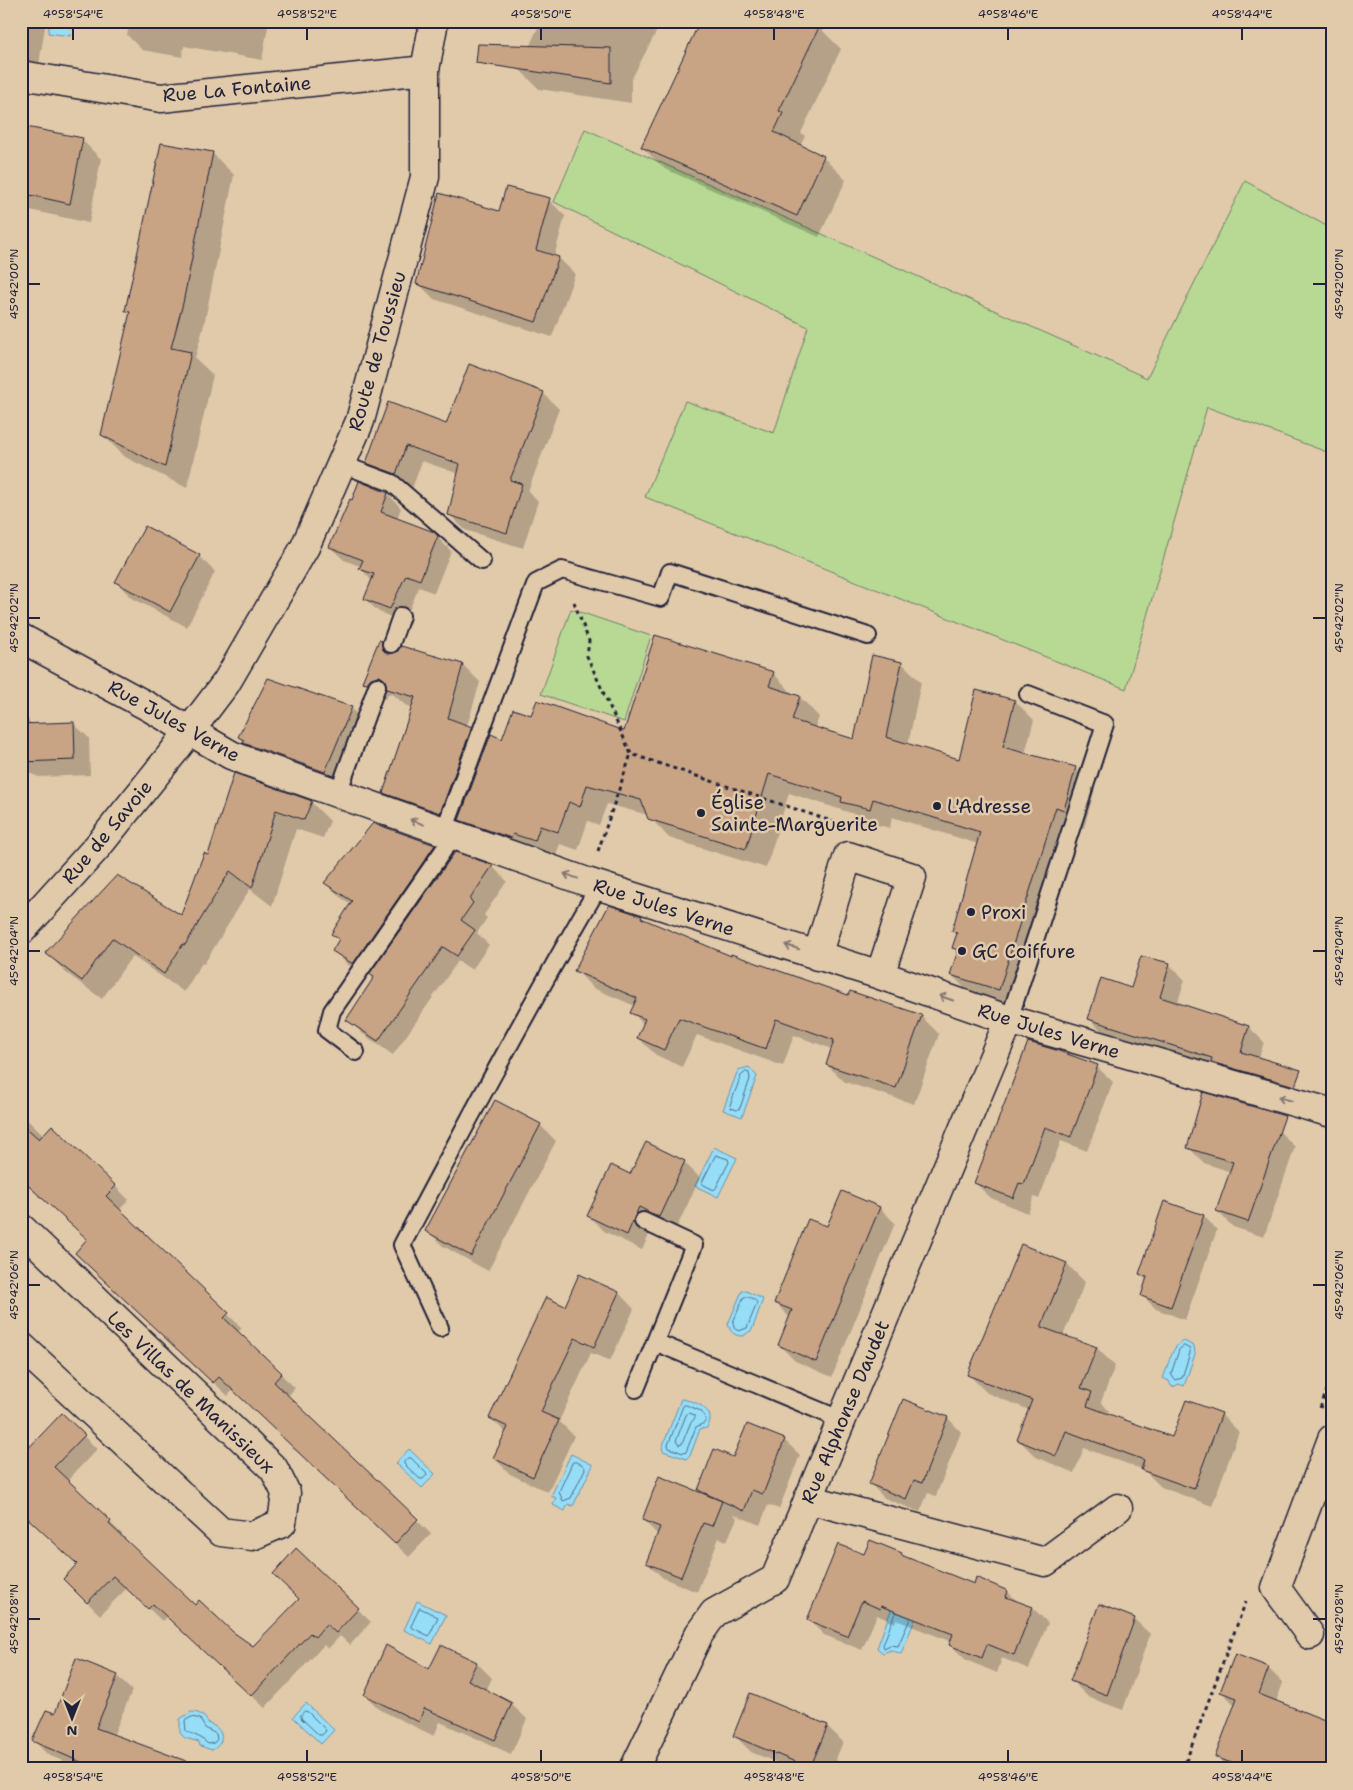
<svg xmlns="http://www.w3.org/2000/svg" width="1353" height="1790" font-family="'Shantell Sans',sans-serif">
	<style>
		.green { fill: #b7d993; stroke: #6c7e67 }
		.water { fill: #96ddf8; stroke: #6892ac }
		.shadow { fill: #0003 }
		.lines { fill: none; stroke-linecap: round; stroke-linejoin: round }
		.shore { stroke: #506d87; stroke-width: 1 }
		.building { fill: #c8a484; stroke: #22223b }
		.lane-casing { stroke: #22223b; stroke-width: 20 }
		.street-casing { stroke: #22223b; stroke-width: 31 }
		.path { stroke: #22223b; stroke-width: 3; stroke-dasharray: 4 4; stroke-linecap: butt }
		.lane { stroke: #e1caaa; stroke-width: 16 }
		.street { stroke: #e1caaa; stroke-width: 28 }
		.oneway { stroke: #827672 }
		.ticks { fill: none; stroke: #22223b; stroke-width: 2 }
		.poi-dot { fill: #22223b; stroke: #e1caaa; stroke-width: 2 }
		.labels { text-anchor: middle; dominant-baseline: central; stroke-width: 5; stroke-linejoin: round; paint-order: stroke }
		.street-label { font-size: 19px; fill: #22223b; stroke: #e1caaa }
		.poi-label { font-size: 19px; fill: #22223b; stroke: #e1caaa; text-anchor: start }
		.neatline { fill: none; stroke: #22223b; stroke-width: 2 }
		.ticks-label { font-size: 12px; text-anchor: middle; fill: #22223b }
	</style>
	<rect width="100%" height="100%" fill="#e1caaa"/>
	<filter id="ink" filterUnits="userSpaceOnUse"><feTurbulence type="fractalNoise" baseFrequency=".02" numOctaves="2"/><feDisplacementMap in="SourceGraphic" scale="10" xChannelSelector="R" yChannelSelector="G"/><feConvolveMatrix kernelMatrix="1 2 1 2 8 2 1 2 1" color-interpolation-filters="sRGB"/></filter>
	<g filter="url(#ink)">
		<path class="green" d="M585 129 1147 378 1245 181 1332 229V454L1207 407 1126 689 645 497 685 401 774 433 808 327 554 202Z
			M571 609 651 636 624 722 541 694Z"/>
		<path class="water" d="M50 21H72L70 36 48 33Z
			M749 1067 757 1076 742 1117 723 1110 738 1070Z
			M714 1147 737 1158 718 1197 695 1186Z
			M742 1291H746L763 1299 752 1330 743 1336C734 1336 730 1332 728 1324Z
			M1184 1341 1194 1346 1195 1354 1184 1386 1179 1384 1173 1387 1171 1386 1169 1381 1163 1378C1168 1367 1171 1345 1184 1341Z
			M681 1399C696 1401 718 1410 707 1428L700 1429 690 1456 687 1459 663 1451 662 1448Z
			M409 1449 435 1474 422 1488 396 1463Z
			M571 1454 593 1465 573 1506 568 1504 565 1511 553 1505 556 1498 551 1496Z
			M417 1601 446 1615 432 1644 404 1630Z
			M894 1602 918 1612 901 1654 891 1650 883 1653 877 1648Z
			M306 1703 334 1730 321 1744 293 1717Z
			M191 1712C200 1712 205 1716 209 1724 224 1728 226 1743 212 1750L200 1746 199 1742 185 1738 180 1733V1719Z"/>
		<path class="shadow" d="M21 21H46L38 71 21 68Z
			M130 21H269L262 60 184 46 182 57 142 50 127 35Z
			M541 21H662L631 80V103L539 89 519 69Z
			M807 21 819 27 841 49 801 133 805 136 800 146 824 158 846 180 819 237 665 169 642 147Z
			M21 127 82 140 101 159 89 223 21 208Z
			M212 153 234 175 204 325 195 358 213 375 187 488 125 457 103 435 130 315 126 311Z
			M549 200 565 216 554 257 559 258 575 274 552 337 434 299 418 283 499 212Z
			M543 393 559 409 528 491 538 501 523 548 465 530 449 514 459 474 422 461 412 489 383 478 367 462 447 426Z
			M360 483 388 494 401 508 397 519 437 537 451 551 434 593 419 587 404 622 379 612 365 599 372 581 361 569 362 567 344 560 330 547 353 502Z
			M145 528 199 556 215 572 187 627 132 598 116 582Z
			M381 642 393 654 463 665 480 682 467 726 471 728 488 745 503 740 532 716 625 733 773 673 792 693V695L800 697 819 717 815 728 855 741 902 663 921 682 908 745 960 760 1015 701 1034 720 1025 754 1075 769 1095 788 1084 828 1076 826 1019 1009 971 995 952 975 959 953 953 947 957 935 953 930 978 844 892 817 890 828 862 821 854 814 789 793 766 868 669 838 648 815 607 804 599 825 588 821 578 850 560 844 554 860 480 839 460 820 457 829 401 810 384 793 413 708 405 705 393 694 388 695 385 699 381 698 364 681Z
			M268 679 351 708 366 723 340 786 259 757 240 737Z
			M21 710 32 725 73 723 89 738 90 775 39 777 21 770Z
			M234 774 311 802 330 821 323 838 296 829 272 906 250 889 204 964 202 963 184 992 132 956 102 999 65 972 47 953 182 917 208 856Z
			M434 846 450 861 492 866 507 881 484 915 487 918 477 933 489 945 472 970 458 961 393 1055 363 1034 348 1020 375 978 370 973 367 977 347 964 334 951 340 941 332 934 351 904 340 897 326 883Z
			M641 917 645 921 732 957 849 997 921 1016 939 1034 914 1104 845 1082 827 1065 832 1049 794 1035 783 1066 697 1035 682 1067 656 1055 638 1038 644 1025 632 1012 635 1006 593 988 576 970Z
			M1169 964 1185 980 1177 1004 1249 1027 1264 1042 1252 1080 1105 1034 1089 1019Z
			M1056 1051 1097 1067 1113 1082 1087 1151 1061 1141 1039 1199 1034 1197 1028 1213 991 1198 975 1183Z
			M21 1114 44 1136 115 1186 129 1200 119 1210 242 1328 238 1332 295 1388 288 1396 431 1534 409 1557 233 1390 228 1396 90 1267 88 1240 21 1179Z
			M540 1125 556 1141 488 1271 443 1246 427 1230Z
			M1279 1131 1295 1147 1264 1237 1233 1227 1217 1211 1231 1172 1204 1163 1188 1147Z
			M684 1162 700 1178 675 1231 655 1222 642 1250 604 1231 588 1215 631 1176Z
			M842 1193 880 1208 895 1223 832 1377 795 1361 779 1345 790 1318 776 1303 828 1228Z
			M1204 1216 1217 1230 1185 1320 1156 1309 1142 1295 1147 1281 1140 1274Z
			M1021 1246 1067 1264 1085 1282 1063 1336 1097 1348 1115 1366 1101 1402 1109 1411 1108 1415 1172 1438 1221 1414 1239 1432 1212 1506 1161 1487 1144 1470 1084 1448 1074 1473 1036 1457 1018 1439 1029 1410 987 1393 969 1375Z
			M580 1276 619 1293 634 1309 610 1361 591 1353 559 1421 574 1436 548 1492 510 1474 494 1458 506 1433 490 1417 566 1307Z
			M62 1415 97 1449 67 1481 123 1535 121 1538 195 1607 254 1648 301 1599 296 1550 371 1622 350 1645 340 1636 328 1649 324 1645 265 1708 167 1616 162 1621 127 1588 100 1615 64 1579 79 1565 21 1510V1438L32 1447Z
			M948 1418 961 1432 936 1496 928 1493 920 1512 884 1498 871 1484Z
			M784 1440 800 1455 779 1509 768 1505 760 1525 733 1514 737 1518 727 1541 719 1538 697 1592 663 1578 647 1563 658 1535 643 1520 705 1496 700 1490 734 1459Z
			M871 1542 902 1554 906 1558 974 1586 1008 1592 1019 1603 1033 1608 1048 1623 1029 1669 1002 1658 997 1673 966 1660 951 1645 952 1642 896 1620 895 1623 877 1615 862 1650 824 1635 809 1620 865 1556Z
			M1134 1619 1150 1634 1123 1710 1088 1697 1072 1681Z
			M477 1663 492 1678 486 1691 511 1704 527 1719 511 1754 440 1722 434 1736 380 1710 365 1695 430 1671Z
			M1268 1668 1283 1683 1276 1702 1328 1723 1332 1711V1769H1229L1217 1757 1236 1706 1222 1692Z
			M117 1676 132 1691 113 1736 202 1769H82L48 1755 33 1740 55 1714Z
			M827 1726 843 1742 836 1759 845 1769H792L751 1752 735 1736Z"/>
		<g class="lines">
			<path class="shore" d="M746 1072 749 1073 750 1079 740 1108 737 1110 731 1108 730 1105 741 1076Z
				M716 1155 728 1159 729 1162 716 1188 714 1190 704 1185 702 1183Z
				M744 1297C748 1296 756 1299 757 1303L747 1328 739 1331 735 1329 733 1323Z
				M1184 1346 1190 1349V1353L1182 1378 1175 1380 1171 1374 1179 1350Z
				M686 1405 701 1411 706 1420 704 1423 696 1427 686 1452 683 1453 669 1448 668 1445 683 1406Z
				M689 1413 695 1415V1418L690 1424 682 1444 679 1445 676 1441 686 1415Z
				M408 1458H411L426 1473 427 1475 423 1479H420L404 1464V1462Z
				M573 1462C577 1461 585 1465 585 1469L571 1498 563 1501 559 1492Z
				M420 1608 438 1617 429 1636 411 1627Z
				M895 1613 883 1645 884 1648 890 1645 898 1646 910 1619
				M305 1711 308 1712 325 1729 326 1731 322 1735H319L301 1718V1715Z
				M192 1717 200 1719 205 1728 216 1734 217 1739 214 1743 208 1744 201 1738 186 1731 185 1721Z"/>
		</g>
		<path class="building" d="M700 21H822L779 111 783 113 774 132 824 156 797 216 641 147Z
			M478 44 611 48V83L476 63Z
			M21 126 83 138 70 204 21 193Z
			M161 143 213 152 183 303 171 348 191 352 165 467 101 435 130 312 125 311Z
			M506 187 550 198 536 250 559 257 536 322 416 284 439 193 499 211Z
			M469 364 544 392 510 480 522 484 507 533 448 515 460 464 406 446 396 474 366 463 388 402 446 424Z
			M359 481 388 493 381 512 434 532 438 536 420 580 406 575 390 609 364 599 374 574 359 569 363 560 329 547 350 499 352 500Z
			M145 526 200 555 170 612 115 582Z
			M655 635 774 672 769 686 800 696 792 720 854 739 872 655 902 662 886 737 959 759 976 690 1015 700 1003 747 1076 767 1064 810 1056 807 999 990 950 975 958 950 952 948 957 933 952 931 980 832 873 799 870 809 841 802 842 797 769 774 746 849 648 819 641 800 587 785 580 807 569 802 558 832 540 826 535 841 513 834 511 838 459 820 491 734 502 739 513 709 531 715 537 700 624 731Z
			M379 640 382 641 383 650 388 654 397 652 401 646 463 664 448 718 472 727 440 813 383 793 415 697 387 689 385 680 380 676 371 678 367 683 362 682Z
			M268 678 352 707 325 772 243 743 244 740 238 737Z
			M74 722 75 760 21 762V724Z
			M234 773 312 801 304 820 276 810 252 888 230 871 185 945 183 944 164 974 112 938 82 981 45 953 117 875 181 915 204 853 208 855Z
			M373 823 435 845 353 964 332 951 339 939 331 934 352 901 324 883Z
			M455 852 493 865 470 899 473 903 461 920 475 930 457 956 443 947 378 1041 346 1020 374 977 369 974Z
			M609 905 642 916 641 918 731 956V954L848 995 850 991 922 1015 896 1088 826 1065 834 1040 776 1019 766 1049 679 1018 664 1050 637 1038 645 1019 630 1013 637 998 574 971Z
			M1141 956 1170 963 1160 997 1249 1026 1241 1052 1301 1070 1295 1086 1211 1062 1212 1058 1088 1019 1101 978 1131 988Z
			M1028 1042 1056 1050 1098 1065 1071 1137 1045 1127 1024 1184 1019 1183 1013 1198 974 1183Z
			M1203 1092 1285 1116 1248 1222 1216 1211 1233 1162 1187 1148Z
			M495 1100 541 1124 471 1256 425 1231Z
			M21 1123 39 1139 52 1125 116 1186 106 1196 229 1313 224 1318 282 1373 274 1382 418 1519 395 1544 219 1377 213 1383 75 1253 87 1239 21 1179Z
			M646 1142 685 1161 659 1217 639 1207 627 1235 587 1216 611 1165 630 1174Z
			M842 1191 880 1207 816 1362 778 1345 792 1310 774 1303 808 1219 827 1226Z
			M1164 1201 1204 1215 1171 1307 1141 1296 1147 1277 1139 1274Z
			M1021 1244 1067 1263 1041 1327 1097 1347 1081 1388 1092 1392 1087 1406 1172 1437 1186 1400 1222 1413 1194 1489 1141 1470 1144 1460 1066 1431 1056 1456 1017 1440 1032 1400 967 1375Z
			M579 1274 619 1292 594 1347 575 1338 556 1378 541 1412 559 1420 533 1477 493 1458 508 1427 489 1418 546 1297 565 1306Z
			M903 1399 948 1417 922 1483 914 1480 906 1499 869 1484Z
			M62 1413 85 1435 54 1467 111 1521 109 1524 195 1605 199 1600 233 1632 253 1646 299 1599 273 1574 296 1548 359 1608 336 1633 326 1624 315 1637 310 1633 251 1696 153 1604 148 1609 113 1576 87 1603 63 1579 77 1564 21 1512V1456Z
			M747 1424 785 1439 763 1494 752 1490 744 1511 698 1490 714 1449 733 1457Z
			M659 1476 722 1501 712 1526 703 1523 681 1577 646 1563 660 1527 642 1520Z
			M870 1540 902 1553 901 1555 974 1584 976 1577 1008 1591 1006 1597 1033 1607 1014 1655 987 1644 982 1658 949 1645 953 1634 881 1606 880 1609 862 1601 847 1636 807 1620 838 1544 864 1554Z
			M1099 1604 1135 1618 1107 1695 1070 1681Z
			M386 1645 429 1669 441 1645 477 1662 468 1680 512 1703 495 1740 424 1708 419 1722 364 1695Z
			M1235 1654 1269 1667 1259 1694 1332 1723V1769H1248L1215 1757 1237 1698 1220 1692Z
			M76 1658 118 1675 96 1728 197 1765 196 1769H97L32 1741 46 1710 55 1713Z
			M750 1693 828 1725 810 1768 733 1736Z"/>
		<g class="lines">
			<g class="lane-casing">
				<path id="lane" d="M341 464 392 483 482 561
					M391 644 401 616
					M338 793 377 686
					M444 831 536 583 562 570 661 598 670 572 868 636
					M1009 1020 1105 724 1028 694
					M356 1052 327 1030 332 1011 454 835
					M440 1328 402 1245C466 1124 530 1004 599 886
					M655 1342 842 1420
					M636 1389 694 1245 643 1221"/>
			</g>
			<g class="street-casing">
				<path id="street" d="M21 75 161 98 425 70
					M21 638 149 707 231 755 249 762 587 882 880 975 1009 1020 1332 1113
					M21 931 98 846 172 754 226 683 305 547 360 421 425 177V70L434 21
					M817 956 848 856 912 877 880 975
					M21 1228 274 1469 286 1493 282 1523 252 1536 221 1532 21 1346
					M808 1499 1045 1562 1118 1508
					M1310 1635 1276 1588 1332 1439
					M634 1769 699 1634 714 1613 775 1579 1009 1020"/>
			</g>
			<path class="path" d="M574 602 589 641 587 656 631 754 837 823 838 825
				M598 851 631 754
				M1320 1408 1332 1378
				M1183 1769 1246 1601"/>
			<use href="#lane" class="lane"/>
			<use href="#street" class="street"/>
		</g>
		<defs><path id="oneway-shaft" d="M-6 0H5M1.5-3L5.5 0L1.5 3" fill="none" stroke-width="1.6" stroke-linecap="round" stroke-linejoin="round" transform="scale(1.25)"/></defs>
		<g class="oneway">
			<use href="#oneway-shaft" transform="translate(417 822) rotate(-160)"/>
			<use href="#oneway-shaft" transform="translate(571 876) rotate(-160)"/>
			<use href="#oneway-shaft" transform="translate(792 947) rotate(-162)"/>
			<use href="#oneway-shaft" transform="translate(946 998) rotate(-161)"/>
			<use href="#oneway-shaft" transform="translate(1285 1099) rotate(-164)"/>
		</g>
	</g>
	<path class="ticks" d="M73 28V40M307 28V40M541 28V40M774 28V40M1008 28V40M1242 28V40M28 284H40M1313 284H1326M28 618H40M1313 618H1326M28 951H40M1313 951H1326M28 1285H40M1313 1285H1326M28 1619H40M1313 1619H1326M73 1750V1762M307 1750V1762M541 1750V1762M774 1750V1762M1008 1750V1762M1242 1750V1762"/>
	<g class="poi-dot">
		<circle cx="937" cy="806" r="5"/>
		<circle cx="701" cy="813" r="5"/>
		<circle cx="971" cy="912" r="5"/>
		<circle cx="962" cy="951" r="5"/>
	</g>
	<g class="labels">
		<g class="street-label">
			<text transform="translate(237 89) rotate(-5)">Rue La Fontaine</text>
			<text transform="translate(377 351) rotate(-74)">Route de Toussieu</text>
			<text transform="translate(174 721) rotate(29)">Rue Jules Verne</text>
			<text transform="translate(107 832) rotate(-50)">Rue de Savoie</text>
			<text transform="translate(664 907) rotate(18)">Rue Jules Verne</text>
			<text transform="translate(1049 1031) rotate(17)">Rue Jules Verne</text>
			<text transform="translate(191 1392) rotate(44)">Les Villas de Manissieux</text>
			<text transform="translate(845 1412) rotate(-67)">Rue Alphonse Daudet</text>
		</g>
		<g class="poi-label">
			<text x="711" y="802">Église<tspan x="711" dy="22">Sainte-Marguerite</tspan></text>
			<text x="947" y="806">L'Adresse</text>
			<text x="981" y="912">Proxi</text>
			<text x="972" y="951">GC Coiffure</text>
		</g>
	</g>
	<rect width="1353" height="1790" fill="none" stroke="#e1caaa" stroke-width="55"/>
	<g transform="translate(72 1718) rotate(180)" stroke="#e1caaa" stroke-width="4" paint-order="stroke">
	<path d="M0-4L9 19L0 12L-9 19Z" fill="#22223b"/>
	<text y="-8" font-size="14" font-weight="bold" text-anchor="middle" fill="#22223b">N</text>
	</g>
	<rect x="28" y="28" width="1298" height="1734" class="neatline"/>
	<g class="ticks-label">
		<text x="73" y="18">4°58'54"E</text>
		<text x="307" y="18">4°58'52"E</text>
		<text x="541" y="18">4°58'50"E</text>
		<text x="774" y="18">4°58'48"E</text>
		<text x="1008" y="18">4°58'46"E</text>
		<text x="1242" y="18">4°58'44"E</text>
		<text transform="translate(1339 284) rotate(-90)" y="4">45°42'00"N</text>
		<text transform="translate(14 284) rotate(-90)" y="4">45°42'00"N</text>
		<text transform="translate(1339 618) rotate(-90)" y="4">45°42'02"N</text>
		<text transform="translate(14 618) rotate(-90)" y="4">45°42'02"N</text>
		<text transform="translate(1339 951) rotate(-90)" y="4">45°42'04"N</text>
		<text transform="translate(14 951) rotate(-90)" y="4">45°42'04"N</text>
		<text transform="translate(1339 1285) rotate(-90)" y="4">45°42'06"N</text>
		<text transform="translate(14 1285) rotate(-90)" y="4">45°42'06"N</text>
		<text transform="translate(1339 1619) rotate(-90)" y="4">45°42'08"N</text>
		<text transform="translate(14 1619) rotate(-90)" y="4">45°42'08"N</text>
		<text x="73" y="1781">4°58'54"E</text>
		<text x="307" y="1781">4°58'52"E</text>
		<text x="541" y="1781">4°58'50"E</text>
		<text x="774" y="1781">4°58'48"E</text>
		<text x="1008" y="1781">4°58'46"E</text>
		<text x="1242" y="1781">4°58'44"E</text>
	</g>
</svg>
